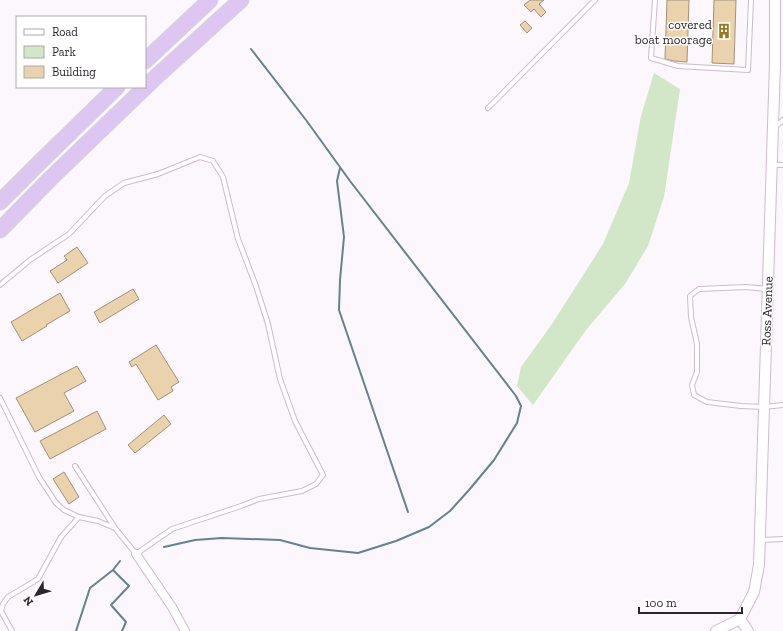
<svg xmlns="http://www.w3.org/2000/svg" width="783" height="631" font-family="'Zilla Slab',serif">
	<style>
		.green { fill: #d1e7c7 }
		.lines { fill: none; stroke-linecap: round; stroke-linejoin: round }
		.stream { stroke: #648291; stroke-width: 2 }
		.building { fill: #e9d2ac; stroke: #a19178 }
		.service-casing { stroke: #ceb9d1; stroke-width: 6 }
		.minor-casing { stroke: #ceb9d1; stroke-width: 10 }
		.tertiary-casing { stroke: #ceb9d1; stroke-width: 12 }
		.motorway-casing { stroke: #d5d3d5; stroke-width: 17 }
		.service { stroke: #fff; stroke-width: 4 }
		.minor { stroke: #fff; stroke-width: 8 }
		.tertiary { stroke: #fff; stroke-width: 10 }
		.motorway { stroke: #dec6f3; stroke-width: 15 }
		.labels { text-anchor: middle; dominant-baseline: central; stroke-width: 3; stroke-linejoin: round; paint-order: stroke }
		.poi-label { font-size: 13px; fill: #2d252e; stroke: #fff; text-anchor: end }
		.street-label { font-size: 13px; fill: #2d252e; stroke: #fff }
	</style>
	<rect width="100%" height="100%" fill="#fcf7fc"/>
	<path class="green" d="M654 73 680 89 664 197 648 246 625 284 586 330 533 405 517 386 521 367 552 324 603 244 629 183 641 116Z"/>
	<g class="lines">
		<path class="stream" d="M340 168 337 181 344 237 340 280 339 310 408 512
			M164 547 195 540 222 538 280 540 310 548 358 553 396 541 429 527 450 511 469 490 494 460 517 423 521 406 516 396 350 181 306 120 251 49
			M113 570 129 586 111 605 126 622 122 631
			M76 631 90 588 113 570 120 561"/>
	</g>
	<path class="building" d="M530 0H544L539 4 546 12 541 17 534 9 531 12 524 5Z
		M667 0H689L687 62 674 61 665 59Z
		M714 0H736L734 64 712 63Z
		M525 21 532 28 527 33 520 25Z
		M77 247 88 263 58 283 50 271 67 260 64 256Z
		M133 289 139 299 100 323 94 312Z
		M60 293 70 311 46 325 47 326 22 341 11 322Z
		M156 345 179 382 171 387 173 391 158 400 136 364 132 367 129 362Z
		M77 366 86 381 64 393 74 411 35 432 16 398Z
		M97 411 106 429 50 459 40 441Z
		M164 415 171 424 135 453 128 445Z
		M64 472 79 497 69 504 53 479Z"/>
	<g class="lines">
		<g class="service-casing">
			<path id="service" d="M655 0 651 58 678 66 748 70 751 0
				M488 108 595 0
				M775 127 783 120
				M772 165H783
				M0 285 30 260 69 234 105 196 124 183 158 174 200 157 213 161 223 177 238 239 256 286 268 324 280 379 295 421 323 475 316 484 302 491 259 499 241 506 172 529 136 554 115 528 98 521 79 517 64 510 56 503 39 477 0 398
				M768 289 746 287 699 289 690 296 691 317 697 344V372L692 385 694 395 707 402 741 406 764 407 783 405
				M75 466 115 528
				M760 540 783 539
				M12 631 1 611 3 604 8 597 38 579 61 537 79 517"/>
		</g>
		<g class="minor-casing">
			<path id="minor" d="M136 554 172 607 185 631"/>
		</g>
		<g class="tertiary-casing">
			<path id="tertiary" d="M740 619 754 592 759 565 775 63V0
				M740 619 748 631
				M716 631 740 619"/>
		</g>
		<g class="motorway-casing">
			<path id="motorway" d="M145 61 210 0
				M0 202 37 165 117 87
				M0 230 50 179 157 76 241 0"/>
		</g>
		<use href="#service" class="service"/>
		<use href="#minor" class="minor"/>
		<use href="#tertiary" class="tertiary"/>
		<use href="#motorway" class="motorway"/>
	</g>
	<defs>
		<g id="building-bare" transform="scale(1.2)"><path d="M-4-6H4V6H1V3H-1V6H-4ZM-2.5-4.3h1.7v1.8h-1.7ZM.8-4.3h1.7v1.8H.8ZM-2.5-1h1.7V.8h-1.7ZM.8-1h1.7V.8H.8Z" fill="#9a7822" stroke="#fff" stroke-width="2.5" paint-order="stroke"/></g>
	</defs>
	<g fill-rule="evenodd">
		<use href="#building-bare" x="724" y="31"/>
	</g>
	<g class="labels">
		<g class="poi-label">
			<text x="712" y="24">covered<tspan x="712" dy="15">boat moorage</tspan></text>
		</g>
		<g class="street-label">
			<text transform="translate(767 311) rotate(-88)">Ross Avenue</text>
		</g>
	</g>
	<rect x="16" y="16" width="130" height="72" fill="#ffffff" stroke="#aba8ab"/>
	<rect x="24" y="29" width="20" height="6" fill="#ffffff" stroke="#aba8ab"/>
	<text x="52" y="36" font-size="12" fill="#2d252e">Road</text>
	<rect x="24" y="46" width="20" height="12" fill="#d1e7c7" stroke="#aba8ab"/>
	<text x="52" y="56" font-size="12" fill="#2d252e">Park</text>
	<rect x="24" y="66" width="20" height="12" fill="#e9d2ac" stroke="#aba8ab"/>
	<text x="52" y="76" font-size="12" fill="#2d252e">Building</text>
	<g transform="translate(36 595) rotate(232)" stroke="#ffffff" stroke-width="3" paint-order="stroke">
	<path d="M0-3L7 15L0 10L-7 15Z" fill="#2d252e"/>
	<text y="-6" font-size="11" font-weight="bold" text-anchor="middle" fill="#2d252e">N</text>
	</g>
	<path d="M639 607v6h103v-6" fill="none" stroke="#2d252e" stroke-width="2"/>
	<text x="645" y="607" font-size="12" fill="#2d252e" stroke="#ffffff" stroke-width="3" paint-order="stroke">100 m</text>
</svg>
